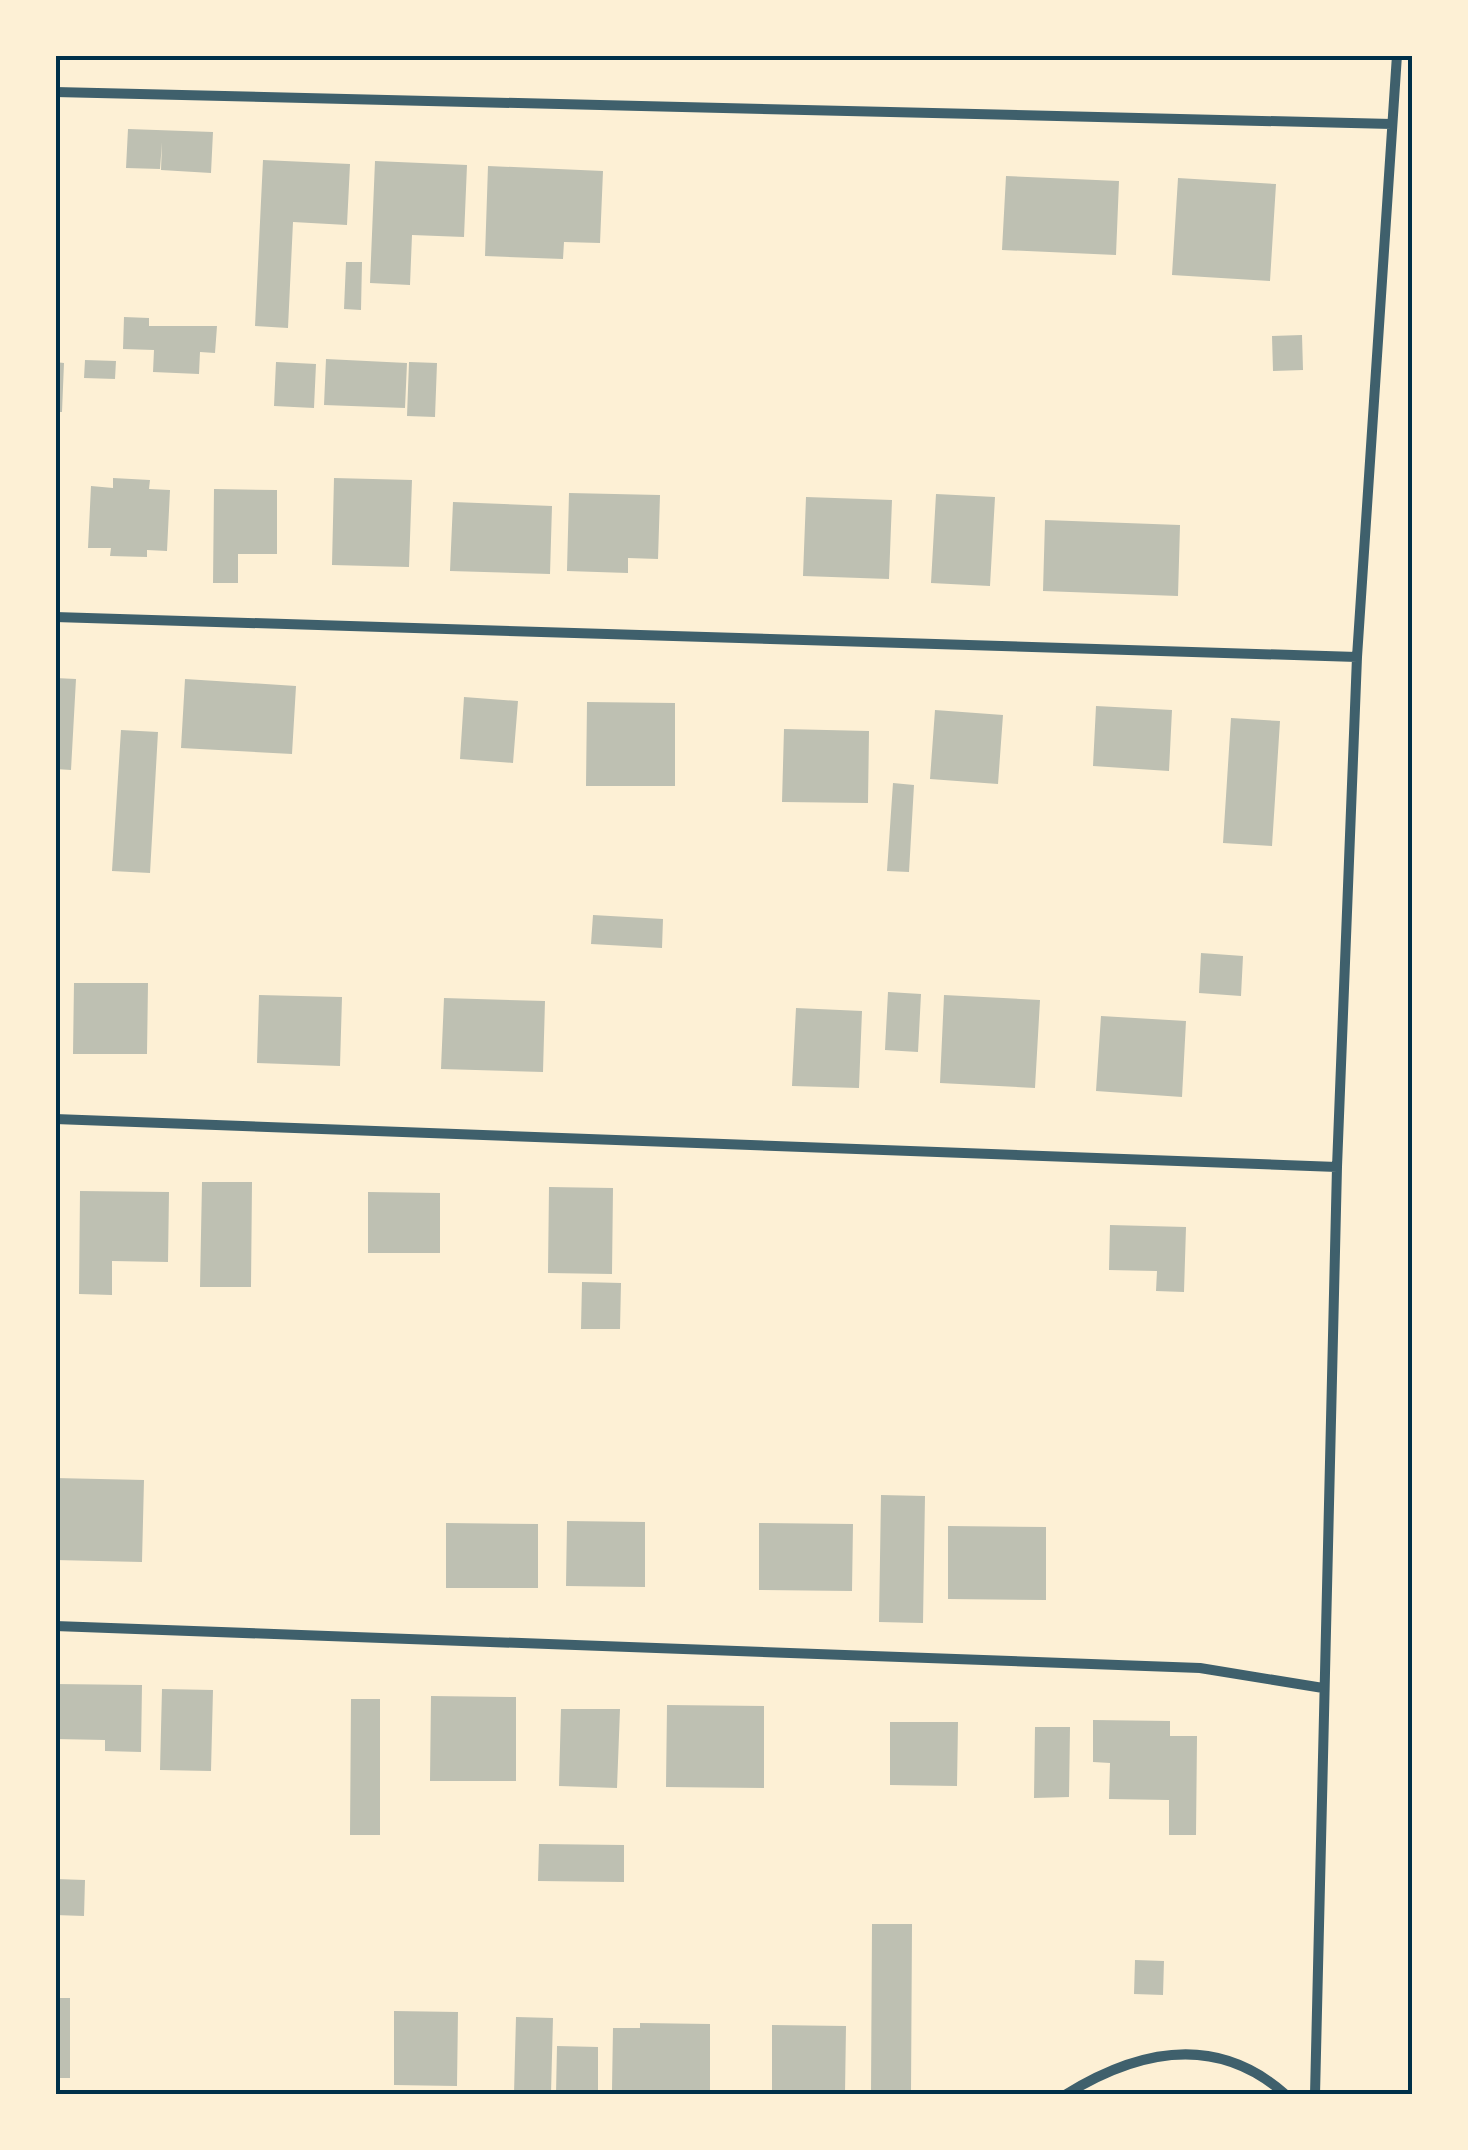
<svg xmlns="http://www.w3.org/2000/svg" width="1468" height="2150" font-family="Helvetica,sans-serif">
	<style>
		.building { fill: #bec0b2 }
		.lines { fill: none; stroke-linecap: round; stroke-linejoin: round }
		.minor { stroke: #3f606c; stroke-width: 10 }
		.neatline { fill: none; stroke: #003049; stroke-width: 4 }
	</style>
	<rect width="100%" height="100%" fill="#fdf0d5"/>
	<path class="building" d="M128 129 213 132 211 173 161 170 162 142 160 169 126 168Z
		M263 160 350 164 347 225 293 222 288 328 255 326Z
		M375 161 467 165 464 237 412 235 410 285 370 283Z
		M488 166 603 171 600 243 564 242 563 259 485 256Z
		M1006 176 1119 181 1116 255 1002 250Z
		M1178 178 1276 184 1270 281 1172 275Z
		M346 262H362L361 310 344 309Z
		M124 317 149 318V326H217L215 353 200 352 199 374 153 372 154 350 123 349Z
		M1302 335 1303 370 1273 371 1272 336Z
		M326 359 407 363 405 408 324 405Z
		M85 360 116 361 115 379 84 378Z
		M55 362 64 363 62 412H55Z
		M276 362 316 364 314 408 274 406Z
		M409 362 437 363 435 417 407 416Z
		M113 478 150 480 149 489 170 490 167 551 147 550V557L110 556 111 548H88L91 486 113 488Z
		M334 478 412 480 409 567 332 565Z
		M214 489 277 490V554H238V583H213Z
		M569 493 660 495 658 559 628 558V573L567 571Z
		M936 494 995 497 990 586 931 583Z
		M806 497 892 500 889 579 803 576Z
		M453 502 552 506 550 574 450 571Z
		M1045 520 1180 525 1178 596 1043 591Z
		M55 678 76 679 71 770 55 769Z
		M185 679 296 686 292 754 181 748Z
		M464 697 518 701 513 763 460 759Z
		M587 702 675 703V786H586Z
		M1096 706 1172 710 1169 771 1093 766Z
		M935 710 1003 715 998 784 930 779Z
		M1231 718 1280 721 1272 846 1223 843Z
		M784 729 869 731 868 803 782 802Z
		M121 730 158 732 150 873 112 871Z
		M893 783 914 785 909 872 887 871Z
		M593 915 663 919 662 948 591 944Z
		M1201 953 1243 956 1241 996 1199 993Z
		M74 983H148L147 1054H73Z
		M888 992 921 994 918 1052 885 1050Z
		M259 995 342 997 340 1066 257 1063Z
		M944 995 1040 1000 1035 1088 940 1083Z
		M444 998 545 1001 543 1072 441 1069Z
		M796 1008 862 1011 859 1088 792 1086Z
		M1101 1016 1186 1021 1182 1097 1096 1091Z
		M202 1182H252L251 1287H200Z
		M549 1187 613 1188 612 1274 548 1273Z
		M80 1191 169 1192 168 1262 112 1261V1295L79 1294Z
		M368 1192 440 1193V1253H368Z
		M1110 1225 1186 1227 1184 1292 1156 1291 1157 1271 1109 1270Z
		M582 1282 621 1283 620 1329H581Z
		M55 1478 144 1480 142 1562 55 1560Z
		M881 1495 925 1496 923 1623 879 1622Z
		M567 1521 645 1522V1587L566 1586Z
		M446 1523 538 1524V1588H446Z
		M759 1523 853 1524 852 1591 759 1590Z
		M948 1526 1046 1527V1600L948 1599Z
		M55 1684 142 1685 141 1752 105 1751V1740L55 1739Z
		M162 1689 213 1690 211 1771 160 1770Z
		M431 1696 516 1697V1781H430Z
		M351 1699H380V1835H350Z
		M667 1705 764 1706V1788L666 1787Z
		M561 1709H620L617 1788 559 1786Z
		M1093 1720 1170 1721V1736H1197L1196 1835H1169V1800L1109 1799 1110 1763 1093 1762Z
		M890 1722H958L957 1786 890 1785Z
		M1035 1727H1070L1069 1797 1034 1798Z
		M539 1844 624 1845V1882L538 1881Z
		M55 1879 85 1880 84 1916 55 1915Z
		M872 1924H912L911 2095H871Z
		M1135 1960 1164 1961 1163 1995 1134 1994Z
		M55 1998H70V2078H55Z
		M394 2011 458 2012 457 2086 394 2085Z
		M516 2017 553 2018 551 2094H514Z
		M640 2023 710 2024V2095H640V2090H612L613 2028H640Z
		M772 2025 846 2026 845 2095H772Z
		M557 2046 598 2047V2094H556Z"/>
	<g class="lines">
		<path class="minor" d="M55 92 1392 124
			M55 617 1357 657
			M55 1119 1337 1167
			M55 1626 1200 1668 1323 1688
			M1065 2095C1139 2049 1217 2033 1286 2095
			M1315 2095 1337 1167 1357 657 1397 55"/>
	</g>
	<rect width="1468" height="2150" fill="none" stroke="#fdf0d5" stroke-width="115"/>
	<rect x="58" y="58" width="1352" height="2034" class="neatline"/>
</svg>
